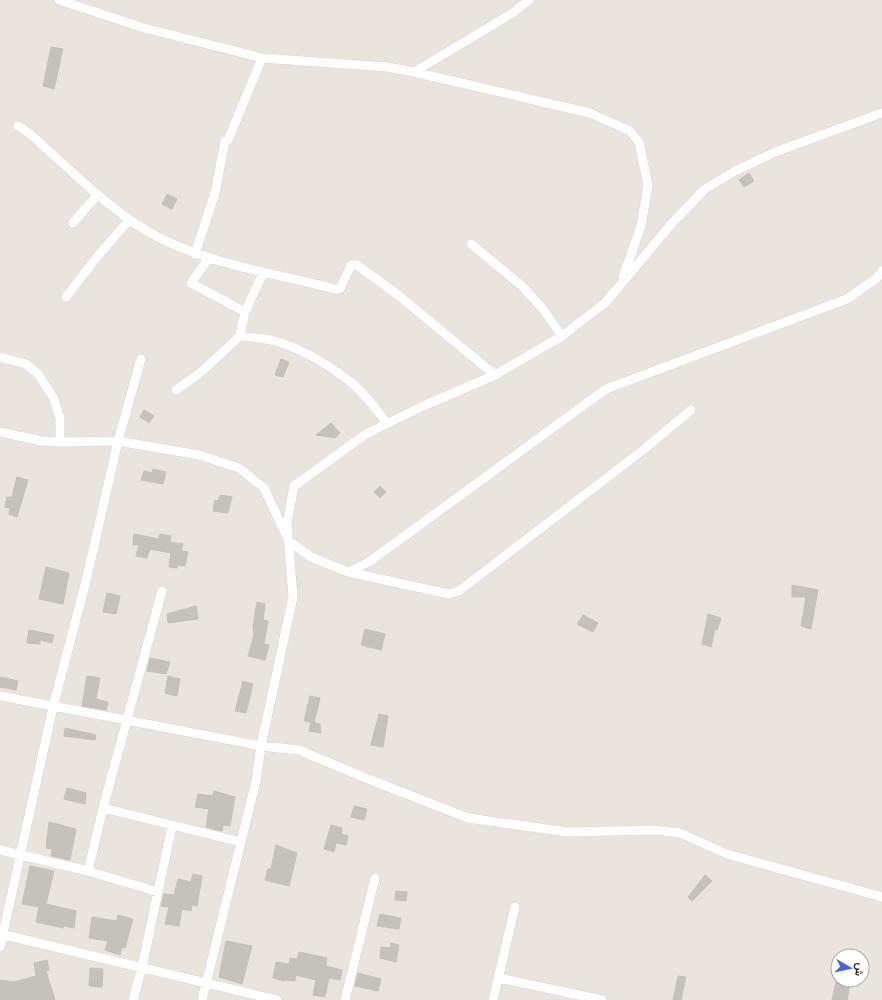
<svg xmlns="http://www.w3.org/2000/svg" width="882" height="1000" font-family="'Exo 2',Vazirmatn,sans-serif">
	<style>
		.building { fill: #c5c2bc; stroke: #c5c0b6 }
		.lines { fill: none; stroke-linecap: round; stroke-linejoin: round }
		.street-casing { stroke: #d2d4e0; stroke-width: 10 }
		.street { stroke: #fff; stroke-width: 9 }
	</style>
	<rect width="100%" height="100%" fill="#eae5dc"/>
	<path class="building" d="M51 47 63 49 54 89 43 86Z
		M749 173 754 181 744 187 739 180Z
		M167 194 177 199 172 209 162 204Z
		M281 359 289 362 283 377 275 375Z
		M144 410 154 416 149 423 140 417Z
		M331 423 340 433 335 438 316 435Z
		M153 469 166 472 163 484 141 480 144 471 152 473Z
		M17 477 28 480 17 517 9 514 10 508 5 507 7 497H12Z
		M380 486 386 492 380 498 374 492Z
		M220 495 232 497 228 513 213 511 215 500 218 501Z
		M134 534 159 539 160 534 171 536 170 542 183 544 181 551 188 552 185 566 178 565 177 568 169 567 171 553 150 549 147 558 136 556 139 545H133Z
		M46 567 69 573 63 604 39 599Z
		M792 585 818 590 811 629 801 626 806 597H792Z
		M107 593 120 596 116 614 103 612Z
		M257 602 265 604 263 620 268 621 264 644 269 645 265 660 248 656 254 635 253 626Z
		M196 606 198 619 168 623 167 614Z
		M708 614 721 618 717 630 715 629 711 647 702 644Z
		M583 615 598 623 593 632 577 624Z
		M365 629 385 634 381 650 361 645Z
		M29 630 54 635 52 643 40 640V644L27 643Z
		M150 658 170 662 166 674 147 671Z
		M87 676 100 678 96 699 108 702 106 710 82 706Z
		M168 676 180 679 177 696 165 693Z
		M0 677 18 681 16 690 0 687Z
		M243 681 253 684 246 713 235 711Z
		M310 696 320 698 314 723 304 721Z
		M379 714 388 716 383 747 371 745Z
		M311 722 320 724 321 733 309 731Z
		M65 728 96 735 95 740 64 736Z
		M67 788 86 793 85 804 64 799Z
		M214 791 235 797 230 826 223 825 222 831 206 827 209 809 195 807 198 794 213 796Z
		M354 806 367 809 364 820 351 817Z
		M49 822 76 829 70 860 51 856 52 849 46 848Z
		M331 825 342 828 341 834 348 836 346 845 336 843 334 852 324 849Z
		M276 845 297 853 289 886 265 880 268 869H271Z
		M30 866 54 871 46 904 76 911 74 928 64 926 63 928 36 922 39 907 22 904Z
		M193 874 202 876 197 906 192 905 191 911 182 909 179 926 165 924 169 907 161 906 164 894 174 895 178 879 191 882Z
		M705 875 712 881 692 901 688 897Z
		M396 891 407 892 406 901 395 900Z
		M380 914 401 918 399 929 377 926Z
		M118 915 133 919 125 948 122 947 120 955 105 950 108 941 89 938 92 917 117 921Z
		M226 941 252 946 242 984 219 977Z
		M391 943 399 945 396 962 380 958 381 947 390 948Z
		M299 952 327 958 326 966 342 970 340 980 329 978 325 997 313 995 316 980 296 975 295 981 285 980 284 981 273 978 276 962 289 964 290 958 297 959Z
		M47 960 49 970 46 971 55 1000H0V980L14 982 36 976 34 963Z
		M90 968 103 969 102 987 89 986Z
		M358 973 381 979 378 991 355 986Z
		M678 976 686 977 681 1000H673Z
		M836 982 850 984 847 1000H832Z"/>
	<g class="lines">
		<g class="street-casing">
			<path id="street" d="M59 0 144 28 262 58
				M414 72 514 12 529 0
				M18 126C30 132 41 144 51 153 77 176 101 200 130 220 189 262 266 271 335 289H340L351 265H357L398 295 495 375
				M73 223 97 195
				M471 244 522 286 542 308 562 336
				M195 254 215 193 225 141 228 140 262 58 387 67 414 72 590 113 630 131 639 142 648 185 641 226 623 277
				M209 258 191 283 245 312
				M66 297 97 257 129 220
				M240 336C250 337 261 338 271 340 298 347 326 363 348 380 363 391 375 408 387 423
				M0 357 26 364 38 374 53 397 60 418V442
				M176 390 200 373 240 336 245 312 263 273
				M0 432 41 441 60 442 118 441 199 455 239 468 264 488 289 541 311 557 348 572 449 594 459 591 643 450 691 410
				M348 572 369 562 606 389 847 299 877 278 882 271
				M0 696 261 746 299 750 363 777 468 818 567 832 655 830 680 833 727 854 882 897
				M103 808 241 842
				M0 850 88 871 158 892
				M88 871 103 808 162 591
				M0 934 277 1000
				M0 947 53 707 87 577 118 441 141 359
				M499 978 602 1000
				M133 1000 142 967 172 826
				M202 1000 256 781 261 746 293 597 287 523 294 486 366 434 423 406 495 375 562 336 606 302 673 222 705 189 735 171 775 152 882 113
				M345 1000 375 878
				M493 1000 515 907"/>
		</g>
		<use href="#street" class="street"/>
	</g>
	<g transform="translate(850 968) rotate(99)"><circle r="19" fill="#ffffff" stroke="#a9a9a9"/>
	<path d="M0-3L7 15L0 10L-7 15Z" fill="#4d61e6"/>
	<text y="-6" font-size="11" font-weight="bold" text-anchor="middle" fill="#292929">ش</text>
	</g>
</svg>
